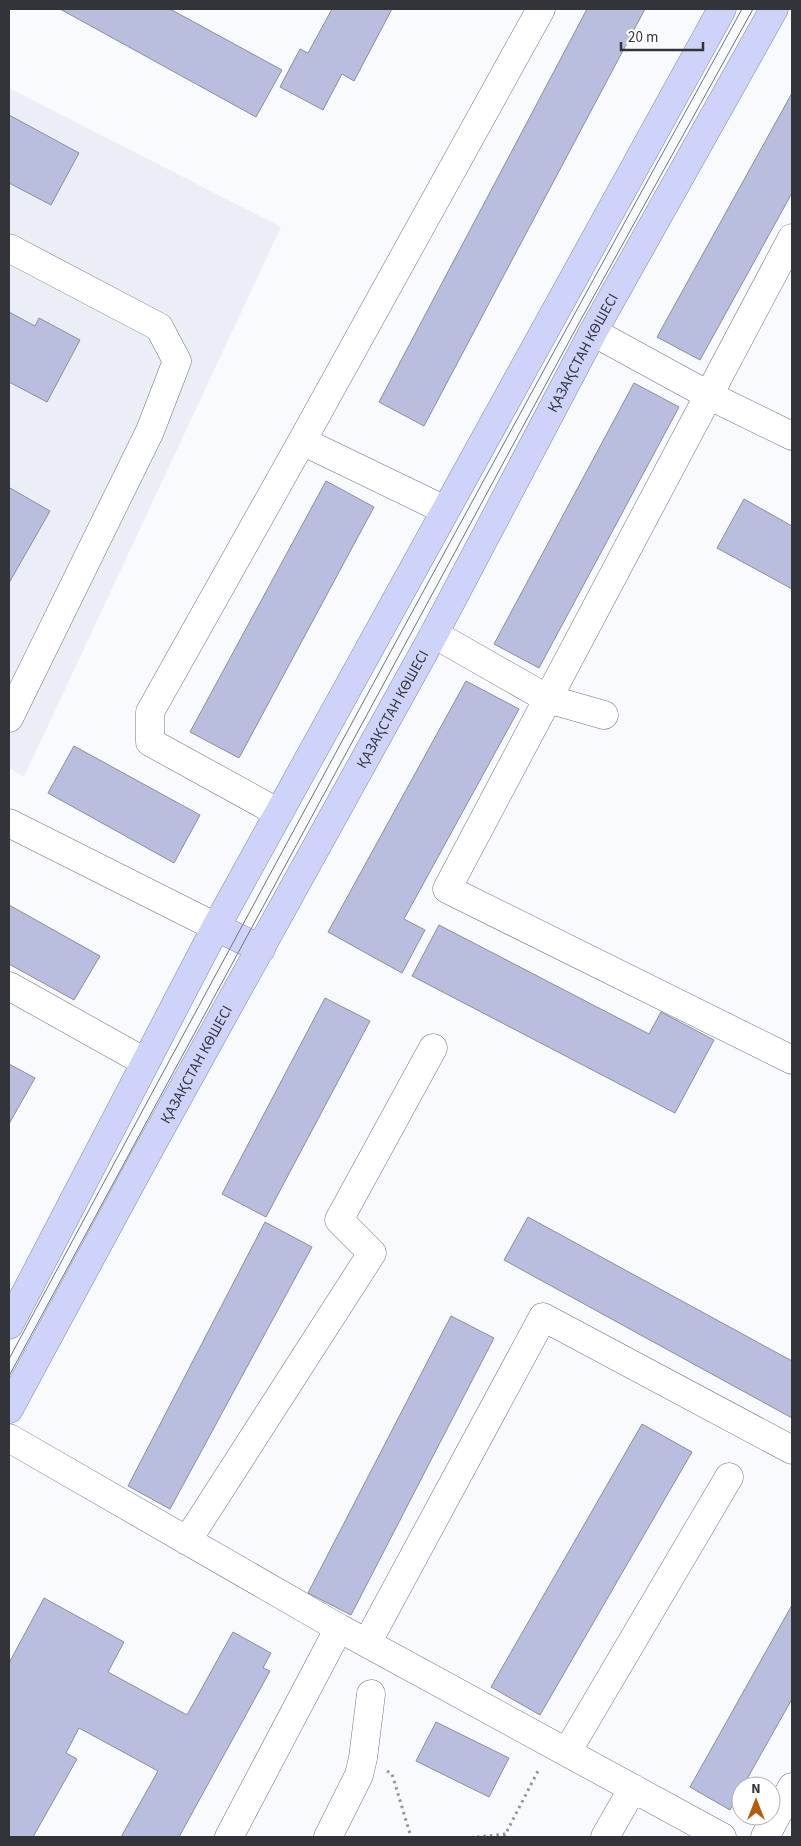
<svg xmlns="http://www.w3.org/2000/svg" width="801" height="1846" font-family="'Source Sans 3',sans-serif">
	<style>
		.built { fill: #eceef7 }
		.building { fill: #b9bedf; stroke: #8c8e9d }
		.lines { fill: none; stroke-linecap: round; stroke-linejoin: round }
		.minor-casing { stroke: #707381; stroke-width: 29 }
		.major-casing { stroke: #8288b4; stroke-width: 29 }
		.path { stroke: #949599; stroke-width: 3; stroke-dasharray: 2.5 4; stroke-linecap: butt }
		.minor { stroke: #fff; stroke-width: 28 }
		.major { stroke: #ced3f9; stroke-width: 28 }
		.tram { stroke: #737479; stroke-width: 1 }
		.labels { text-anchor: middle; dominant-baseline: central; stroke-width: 4; stroke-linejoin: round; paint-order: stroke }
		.street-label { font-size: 15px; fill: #33343a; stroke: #fff }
	</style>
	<rect width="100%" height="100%" fill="#f9fafd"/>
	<path class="built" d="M9 88 281 227 24 777 9 768Z"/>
	<path class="building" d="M60 9H170L282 70 256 117Z
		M332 9H392L354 81 342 74 323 110 280 87 300 49 308 53Z
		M587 9H645L424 426 379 402Z
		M792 93V193L700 360 657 337Z
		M9 115 79 153 51 205 9 183Z
		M9 312 35 326 39 318 80 340 47 402 9 382Z
		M634 383 679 407 539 668 494 644Z
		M326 481 374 507 239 758 190 732Z
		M10 488 50 511 9 583V490Z
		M744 499 792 526V589L717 548Z
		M466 681 519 709 404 919 425 930 402 973 328 932Z
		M74 746 200 815 174 863 48 793Z
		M9 905 100 956 74 1000 9 964Z
		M439 925 649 1034 661 1012 714 1040 675 1113 412 976Z
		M325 998 370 1021 266 1217 222 1194Z
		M9 1064 35 1078 9 1124Z
		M528 1217 792 1361V1418L504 1260Z
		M265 1222 312 1247 170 1509 128 1486Z
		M451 1316 494 1338 351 1615 308 1593Z
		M642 1424 692 1452 540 1715 491 1687Z
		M44 1598 124 1642 108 1672 187 1715 233 1632 271 1653 263 1668 270 1671 179 1837H121L158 1771 79 1728 66 1753 77 1759 33 1837H9V1663Z
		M792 1605V1699L743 1786H741V1790L730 1810 690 1787Z
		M436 1722 509 1758 489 1797 416 1761Z"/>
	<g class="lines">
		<g class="minor-casing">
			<path id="minor" d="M792 238 447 889 792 1060
				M9 248 159 327 177 361 150 431 9 718
				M593 332 710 396 792 436
				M302 441 445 510
				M434 634 548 699 604 715
				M279 813 150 742V712L302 441 541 9
				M9 823 216 927
				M9 986 145 1062
				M9 1438 339 1628 722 1837
				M187 1541 372 1253 339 1220 433 1048
				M367 1643 543 1317 792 1450
				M567 1752 729 1477
				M229 1837 339 1628
				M328 1837 359 1775 363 1758 371 1694
				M605 1837 633 1788
				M765 1837 792 1787"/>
		</g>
		<g class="major-casing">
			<g id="major">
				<path d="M216 927 261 949"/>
				<path d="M9 1325 216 927 722 9"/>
				<path id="s1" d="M9 1409 145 1157 434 634 593 332 774 9"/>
			</g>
		</g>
		<path class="path" d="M387 1771 392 1774 411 1837
			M477 1837 506 1834
			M504 1837 539 1769"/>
		<use href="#minor" class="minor"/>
		<use href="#major" class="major"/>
		<path class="tram" d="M9 1359C251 908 495 457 742 9
			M9 1376 579 323 753 9"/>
	</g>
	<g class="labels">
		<g class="street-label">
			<text stroke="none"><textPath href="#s1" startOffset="1202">ҚАЗАҚСТАН КӨШЕСІ</textPath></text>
			<text stroke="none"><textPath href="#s1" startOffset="798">ҚАЗАҚСТАН КӨШЕСІ</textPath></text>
			<text stroke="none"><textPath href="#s1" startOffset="392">ҚАЗАҚСТАН КӨШЕСІ</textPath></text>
		</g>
	</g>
	<rect width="801" height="1846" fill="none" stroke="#33343a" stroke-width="20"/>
	<g transform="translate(756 1801)"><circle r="24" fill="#ffffff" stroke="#adaeb0"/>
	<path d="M0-4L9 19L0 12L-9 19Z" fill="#b85b07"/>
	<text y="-8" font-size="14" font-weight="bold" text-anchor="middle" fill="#33343a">N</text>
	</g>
	<path d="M621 42v8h82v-8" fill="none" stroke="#33343a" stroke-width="2.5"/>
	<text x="628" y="42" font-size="15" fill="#33343a" stroke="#ffffff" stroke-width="4" paint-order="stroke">20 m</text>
</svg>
